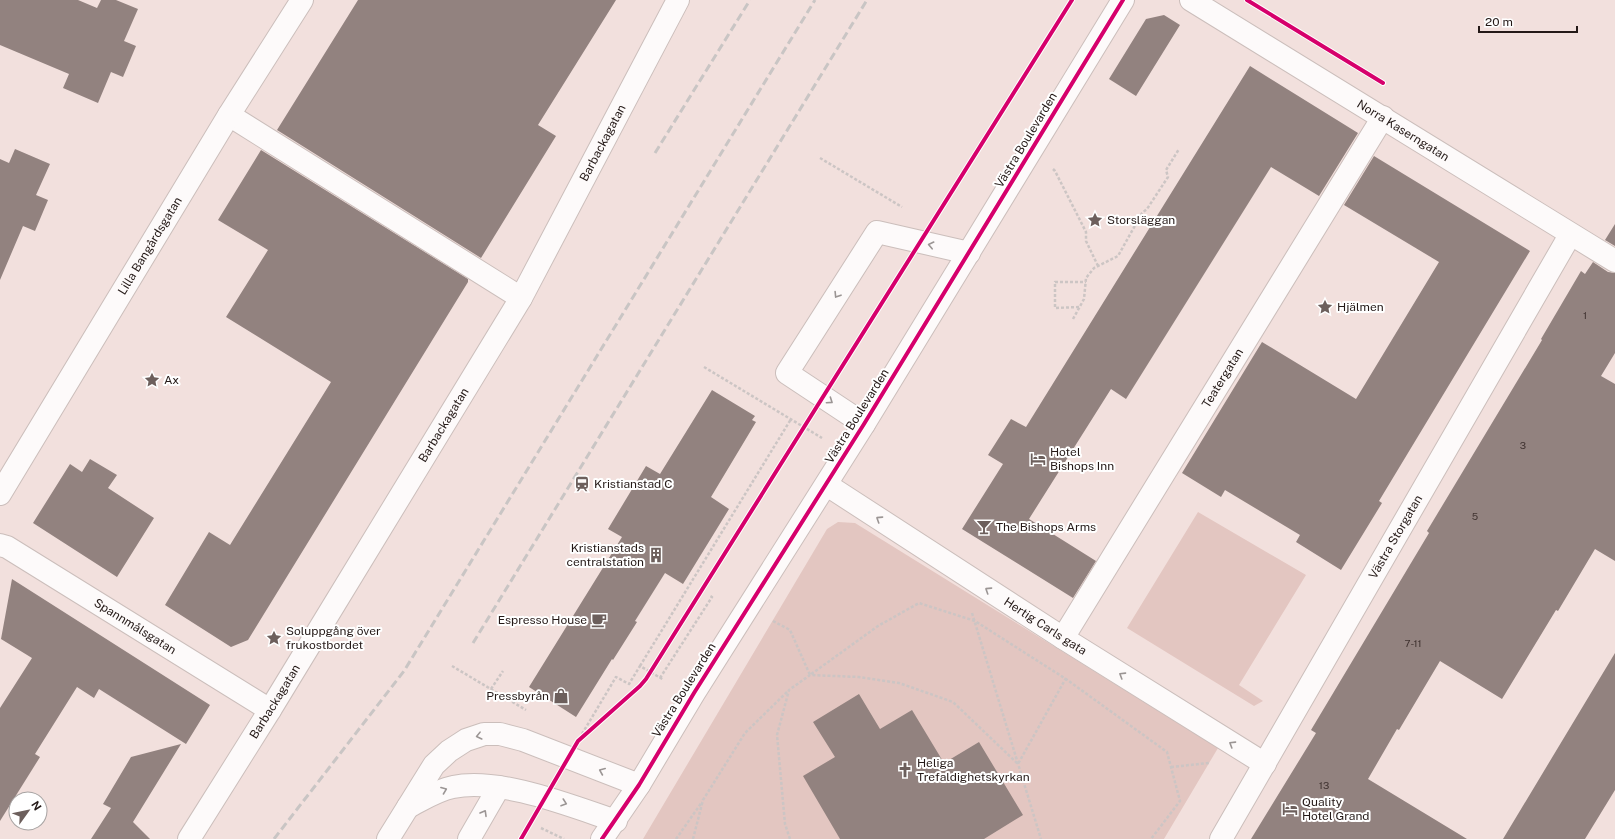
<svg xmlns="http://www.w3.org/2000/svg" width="1615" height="839" font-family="'Public Sans',sans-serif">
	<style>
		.green { fill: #e3c6c1 }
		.building { fill: #92827f }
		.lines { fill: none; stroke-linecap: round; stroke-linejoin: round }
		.minor-casing { stroke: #cbbebb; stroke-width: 24 }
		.path { stroke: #ccc5c4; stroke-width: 2.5; stroke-dasharray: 3 2; stroke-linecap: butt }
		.minor { stroke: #fdfafa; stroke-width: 22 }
		.rail { stroke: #c9c5c4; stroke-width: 3; stroke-dasharray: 8 4; stroke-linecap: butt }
		.cycleway-casing { stroke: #fff; stroke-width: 6 }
		.cycleway { stroke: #d6006c; stroke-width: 4 }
		.oneway { stroke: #9b9594 }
		.labels { text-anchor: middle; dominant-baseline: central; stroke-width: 4; stroke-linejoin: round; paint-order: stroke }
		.number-label { font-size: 10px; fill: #403331 }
		.street-label { font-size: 12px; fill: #241917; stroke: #fff }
		.poi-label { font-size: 12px; fill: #241917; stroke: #fff; text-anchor: start }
	</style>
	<rect width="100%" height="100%" fill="#f2e0dd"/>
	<path class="green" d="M1198 512 1306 575 1239 685 1263 701 1254 706 1127 628Z
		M838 522 855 523 1218 748 1164 839H643L827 529Z"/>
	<path class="building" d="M0 0H78L97 8 101 0H116L138 9 124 41 136 46 123 77 111 72 98 103 63 88 69 74 0 45Z
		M358 0H616L538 125 556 136 481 258 277 130Z
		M1164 15 1180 25 1136 96 1109 79 1146 19Z
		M1250 66 1358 133 1319 196 1271 167 1126 399 1111 389 1029 519 1096 561 1073 598 962 529 1003 464 988 455 1011 419 1026 427Z
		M15 149 50 164 36 195 48 200 35 231 23 226 0 280V159L9 163Z
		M261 150 468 279V282L248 640 231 647 165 605 209 532 230 545 331 382 226 317 268 250 218 220Z
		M1374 156 1530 251 1379 501 1382 503 1341 570 1296 542 1300 535 1225 490 1221 497 1182 473 1262 342 1356 399 1439 262 1344 205Z
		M1615 224V246L1605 240Z
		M1593 262 1608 272 1615 273V353L1601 376 1615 384V561L1595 549 1558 611 1556 610 1502 699 1440 661 1399 730 1397 729 1368 779 1467 839H1251L1316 733 1311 730 1429 533 1427 531 1542 340 1541 339 1581 271 1585 274Z
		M712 390 755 416 752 420 756 422 711 497 729 509 683 584 665 573 635 621 637 622 613 660 612 659 576 717 529 687 622 537 608 529 646 466 660 474Z
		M90 459 117 475 108 488 154 518 117 577 33 523 70 464 82 472Z
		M12 579 210 705 186 744 99 689 94 698 77 687 35 754 40 757 0 821V708L32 658 1 639Z
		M1615 653V790L1585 839H1503Z
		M859 694 880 729 912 710 944 763 979 742 1023 815 984 839H840L803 776 835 757 813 722Z
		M181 744 133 822 150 839H91L111 808 103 804 131 757Z"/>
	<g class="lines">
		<g class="minor-casing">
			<g id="minor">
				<path id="s1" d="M1191 0 1615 261"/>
				<path d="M229 115 521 298"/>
				<path d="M864 424 787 373 877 232 969 253"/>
				<path id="s2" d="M827 485 1063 638 1265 764"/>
				<path id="s3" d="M0 494 229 115 302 0"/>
				<path id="s4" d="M0 545 7 547 270 710"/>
				<path id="s5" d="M1063 638 1383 117"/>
				<path d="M408 807C422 800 437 790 453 787 499 777 571 806 616 821"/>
				<path id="s6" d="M189 839 270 710 521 298 678 0"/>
				<path d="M388 839 434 765 449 751 466 740 484 734H500L523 740 639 785"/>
				<path d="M469 839 499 787"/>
				<path d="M602 839 639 785 694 693 864 424 1123 0"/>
				<path id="s7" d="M1221 839 1570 235"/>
			</g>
		</g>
		<path class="path" d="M820 158 902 207
			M1053 169 1055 171 1086 232V241L1098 266
			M1079 307 1055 308V282H1086
			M1073 319 1084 299 1086 278 1094 268 1118 256 1142 213 1147 209 1168 177 1166 170 1179 149
			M704 367 822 438
			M972 613 1041 839
			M773 621 790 630 810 675 878 626 919 603 975 621 1066 679 1167 752 1180 801 1151 839
			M452 666 526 710
			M640 666 791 419
			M660 678 712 597 710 596
			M491 689 503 671
			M582 734 616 677 629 684 640 666 664 680
			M1171 767 1209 763
			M541 828 564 839
			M676 839 702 802
			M693 839 703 800 745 733 788 691
			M790 839 785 824 777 735 789 690 810 675 859 677 899 683 953 702 1018 764 1066 678"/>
		<use href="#minor" class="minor"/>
		<path class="rail" d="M655 153 750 0
			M473 643 867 0
			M274 839 404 671 815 0"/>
		<g class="cycleway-casing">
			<path id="cycleway" d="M1247 0 1383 83
				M521 839 578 741 640 686 646 679 1072 0
				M602 839 639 785 694 693 864 424 1123 0"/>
		</g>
		<use href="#cycleway" class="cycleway"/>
	</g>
	<defs><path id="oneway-chevron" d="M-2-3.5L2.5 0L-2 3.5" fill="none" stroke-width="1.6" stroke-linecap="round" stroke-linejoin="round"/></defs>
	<g class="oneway">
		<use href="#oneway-chevron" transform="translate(931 245) rotate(-167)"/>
		<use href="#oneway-chevron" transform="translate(837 295) rotate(122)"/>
		<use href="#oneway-chevron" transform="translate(830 401) rotate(34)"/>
		<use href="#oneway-chevron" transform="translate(879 519) rotate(-147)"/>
		<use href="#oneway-chevron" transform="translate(988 590) rotate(-147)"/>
		<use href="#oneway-chevron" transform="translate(1122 675) rotate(-148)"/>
		<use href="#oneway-chevron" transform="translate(479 736) rotate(166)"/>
		<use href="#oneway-chevron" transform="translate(1232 744) rotate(-148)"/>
		<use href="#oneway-chevron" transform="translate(602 771) rotate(-157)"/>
		<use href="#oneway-chevron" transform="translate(444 790) rotate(-21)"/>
		<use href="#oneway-chevron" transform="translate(564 803) rotate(19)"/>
		<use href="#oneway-chevron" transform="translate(484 813) rotate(-60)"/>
	</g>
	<defs>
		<g id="sight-bare" transform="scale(1.2)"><path d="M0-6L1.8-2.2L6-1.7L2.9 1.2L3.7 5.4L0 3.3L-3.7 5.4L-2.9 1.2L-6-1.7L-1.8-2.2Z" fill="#6c5f5c" stroke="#fff" stroke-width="2.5" paint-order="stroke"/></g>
		<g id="hotel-bare" transform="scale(1.2)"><path d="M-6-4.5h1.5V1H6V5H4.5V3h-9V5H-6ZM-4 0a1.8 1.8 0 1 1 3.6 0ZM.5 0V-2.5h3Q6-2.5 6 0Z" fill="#6c5f5c" stroke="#fff" stroke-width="2.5" paint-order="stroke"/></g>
		<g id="station-bare" transform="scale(1.2)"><path d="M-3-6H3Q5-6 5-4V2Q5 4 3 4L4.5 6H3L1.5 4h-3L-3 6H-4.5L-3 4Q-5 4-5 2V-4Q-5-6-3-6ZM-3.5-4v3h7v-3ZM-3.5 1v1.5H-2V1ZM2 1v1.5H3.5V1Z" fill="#6c5f5c" stroke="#fff" stroke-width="2.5" paint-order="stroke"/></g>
		<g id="bar-bare" transform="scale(1.2)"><path d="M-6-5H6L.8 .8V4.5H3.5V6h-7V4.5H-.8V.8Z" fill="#6c5f5c" stroke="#fff" stroke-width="2.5" paint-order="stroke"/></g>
		<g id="building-bare" transform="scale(1.2)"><path d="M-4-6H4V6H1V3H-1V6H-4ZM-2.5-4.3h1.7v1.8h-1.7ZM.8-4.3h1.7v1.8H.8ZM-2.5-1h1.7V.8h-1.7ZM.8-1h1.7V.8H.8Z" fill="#6c5f5c" stroke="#fff" stroke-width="2.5" paint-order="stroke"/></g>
		<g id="cafe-bare" transform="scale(1.2)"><path d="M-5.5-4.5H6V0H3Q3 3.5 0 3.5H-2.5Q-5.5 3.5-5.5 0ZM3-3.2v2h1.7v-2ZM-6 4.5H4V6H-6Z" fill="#6c5f5c" stroke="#fff" stroke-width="2.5" paint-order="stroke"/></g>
		<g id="shop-bare" transform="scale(1.2)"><path d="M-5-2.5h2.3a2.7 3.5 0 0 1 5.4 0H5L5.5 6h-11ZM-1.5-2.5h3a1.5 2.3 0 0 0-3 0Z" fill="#6c5f5c" stroke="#fff" stroke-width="2.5" paint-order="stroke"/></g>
		<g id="church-bare" transform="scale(1.2)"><path d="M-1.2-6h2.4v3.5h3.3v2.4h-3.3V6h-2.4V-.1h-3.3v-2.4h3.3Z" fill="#6c5f5c" stroke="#fff" stroke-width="2.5" paint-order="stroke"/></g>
	</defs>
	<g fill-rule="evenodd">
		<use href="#sight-bare" x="1095" y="220"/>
		<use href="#sight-bare" x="1325" y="307"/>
		<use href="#sight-bare" x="152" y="380"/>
		<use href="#hotel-bare" x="1038" y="459"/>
		<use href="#station-bare" x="582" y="484"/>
		<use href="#bar-bare" x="984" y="527"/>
		<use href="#building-bare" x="656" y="555"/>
		<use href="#cafe-bare" x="599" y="620"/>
		<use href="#sight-bare" x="274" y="638"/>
		<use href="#shop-bare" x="561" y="696"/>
		<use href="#church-bare" x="905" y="770"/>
		<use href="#hotel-bare" x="1290" y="809"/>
	</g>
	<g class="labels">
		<g class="number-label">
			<text x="1585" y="315">1</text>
			<text x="1523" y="445">3</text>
			<text x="1475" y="516">5</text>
			<text x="1413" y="643">7-11</text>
			<text x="1324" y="785">13</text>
		</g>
		<g class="street-label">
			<text stroke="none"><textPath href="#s1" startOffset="249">Norra Kaserngatan</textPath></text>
			<text transform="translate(1026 140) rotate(-59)">Västra Boulevarden</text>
			<text stroke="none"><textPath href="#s6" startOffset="810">Barbackagatan</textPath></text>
			<text stroke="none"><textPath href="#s3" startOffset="290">Lilla Bangårdsgatan</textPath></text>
			<text stroke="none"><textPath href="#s5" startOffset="305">Teatergatan</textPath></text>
			<text transform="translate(857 416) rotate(-58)">Västra Boulevarden</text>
			<text stroke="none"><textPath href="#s6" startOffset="486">Barbackagatan</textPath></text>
			<text stroke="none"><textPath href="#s7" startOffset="349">Västra Storgatan</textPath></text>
			<text stroke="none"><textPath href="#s4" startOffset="158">Spannmålsgatan</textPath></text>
			<text stroke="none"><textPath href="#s2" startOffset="260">Hertig Carls gata</textPath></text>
			<text transform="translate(684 690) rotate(-58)">Västra Boulevarden</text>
			<text stroke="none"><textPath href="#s6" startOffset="162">Barbackagatan</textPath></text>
		</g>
		<g class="poi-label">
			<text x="1107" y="220">Storsläggan</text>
			<text x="1337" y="307">Hjälmen</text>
			<text x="164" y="380">Ax</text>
			<text x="1050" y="452">Hotel<tspan x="1050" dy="14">Bishops Inn</tspan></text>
			<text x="594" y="484">Kristianstad C</text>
			<text x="996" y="527">The Bishops Arms</text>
			<text x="644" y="548" text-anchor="end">Kristianstads<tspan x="644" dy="14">centralstation</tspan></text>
			<text x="587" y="620" text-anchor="end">Espresso House</text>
			<text x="286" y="631">Soluppgång över<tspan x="286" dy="14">frukostbordet</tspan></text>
			<text x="549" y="696" text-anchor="end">Pressbyrån</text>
			<text x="917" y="763">Heliga<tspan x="917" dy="14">Trefaldighetskyrkan</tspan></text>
			<text x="1302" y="802">Quality<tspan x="1302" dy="14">Hotel Grand</tspan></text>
		</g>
	</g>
	<g transform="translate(28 811) rotate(57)"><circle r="19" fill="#ffffff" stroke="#a7a3a2"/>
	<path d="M0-3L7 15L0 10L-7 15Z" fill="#6c5f5c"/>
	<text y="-6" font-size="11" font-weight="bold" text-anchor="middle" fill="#241917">N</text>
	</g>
	<path d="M1479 26v6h98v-6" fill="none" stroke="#241917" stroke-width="2"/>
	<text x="1485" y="26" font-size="12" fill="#241917" stroke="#ffffff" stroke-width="3" paint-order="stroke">20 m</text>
</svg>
